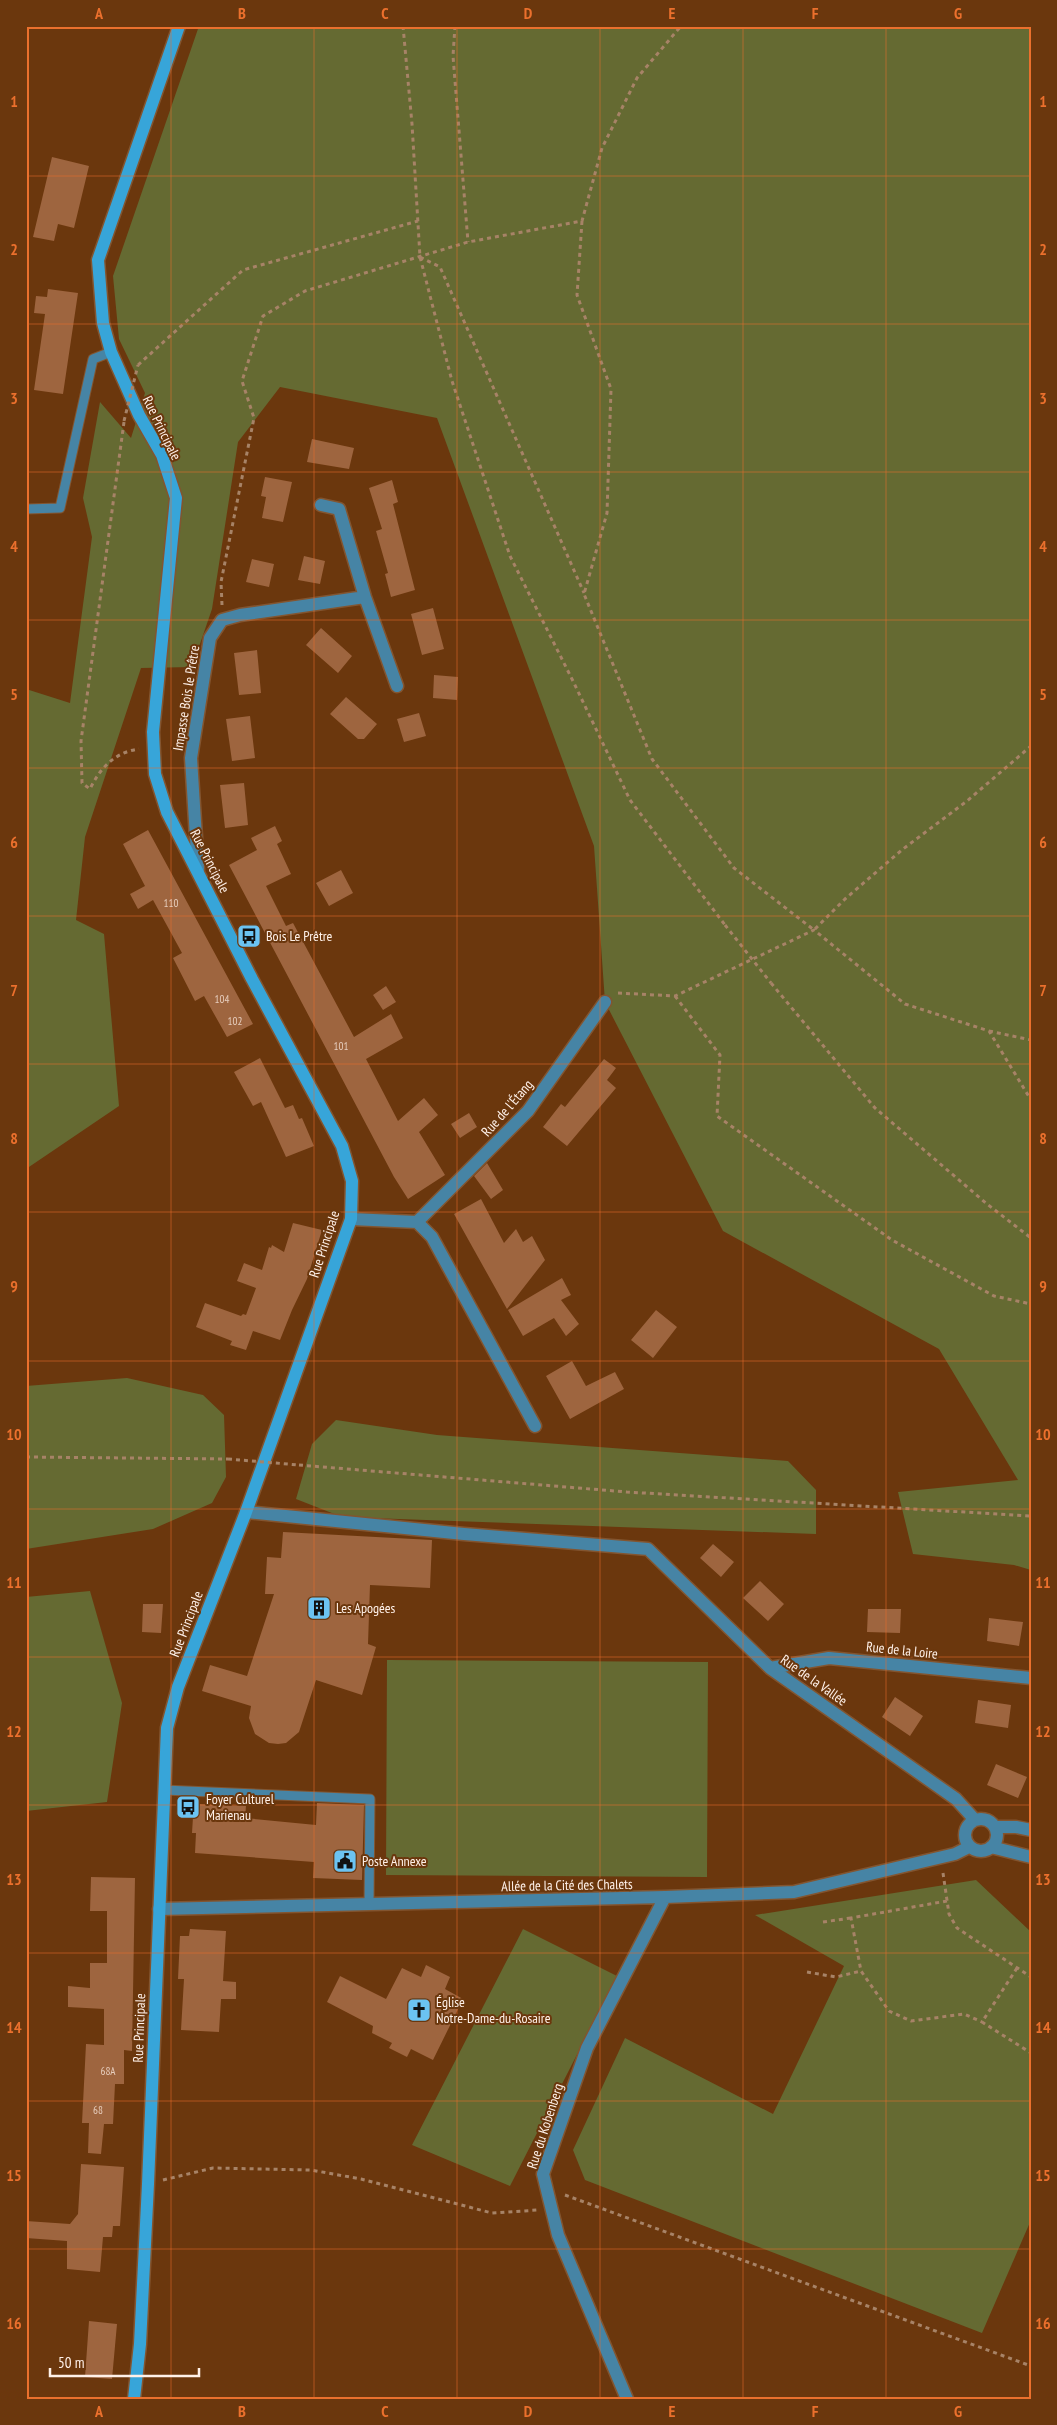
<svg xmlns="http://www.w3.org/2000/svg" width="1057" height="2425" font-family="'PT Sans Narrow',sans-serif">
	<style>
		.green { fill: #656a32 }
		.building { fill: #9e653f }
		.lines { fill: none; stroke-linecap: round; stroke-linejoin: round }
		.service-casing { stroke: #835530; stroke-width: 11 }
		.minor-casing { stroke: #835530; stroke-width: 15 }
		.secondary-casing { stroke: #835530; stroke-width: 15 }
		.path { stroke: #a78367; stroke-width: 3; stroke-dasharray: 4 4; stroke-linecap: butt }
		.service { stroke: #4684a5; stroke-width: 9 }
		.minor { stroke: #4684a5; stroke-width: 12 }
		.secondary { stroke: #37a5d9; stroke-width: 12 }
		.path-bridge { stroke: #a78367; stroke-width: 3; stroke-dasharray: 4 4; stroke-linecap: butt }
		.grid { fill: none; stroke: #eb702d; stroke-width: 1; stroke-opacity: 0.55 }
		.labels { text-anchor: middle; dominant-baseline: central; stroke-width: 4; stroke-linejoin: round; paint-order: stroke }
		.number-label { font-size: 11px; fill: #e7cebe }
		.street-label { font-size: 14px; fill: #fff1e9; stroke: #6b370d }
		.poi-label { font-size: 14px; fill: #fff1e9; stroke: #6b370d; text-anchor: start }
		.neatline { fill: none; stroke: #eb702d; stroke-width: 2 }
		.grid-label { font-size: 16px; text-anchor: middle; font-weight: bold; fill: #eb702d }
	</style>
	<rect width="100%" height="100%" fill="#6b370d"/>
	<path class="green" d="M199 26H1031V1570L1014 1565 913 1554 898 1492 1018 1480 939 1349 723 1231 605 1002 594 846 437 418 280 387 238 442 212 609 192 667 141 668 85 837 76 920 104 934 119 1106 26 1169V689L70 703 92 537 83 498 100 402 131 438 145 393 119 339 113 276Z
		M127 1378 203 1395 224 1415 226 1477 212 1503 153 1529 26 1549V1386Z
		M336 1420 437 1435 788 1461 816 1490V1534L342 1517 296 1499 312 1444Z
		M90 1591 122 1703 107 1802 26 1811V1597Z
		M387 1660 708 1662 707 1877 386 1875Z
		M976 1880 1031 1932V2220L982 2333 585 2180 573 2150 625 2038 773 2114 844 1966 755 1915Z
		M523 1929 617 1976 510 2186 412 2145Z"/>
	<path class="building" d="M52 157 89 166 74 228 58 224 54 241 33 237Z
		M48 289 78 293 63 394 34 390 45 314 34 313 36 296 47 297Z
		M312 439 354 448 349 469 307 462Z
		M265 477 292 482 283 522 262 518 266 497 261 496Z
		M392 480 398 502 393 504 415 590 391 597 385 574 388 573 376 531 382 529 369 488Z
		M304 556 325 561 320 584 298 580Z
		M252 559 274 564 269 587 246 582Z
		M433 608 444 649 422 655 411 614Z
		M321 628 352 656 338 673 306 645Z
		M257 650 261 693 239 695 234 653Z
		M434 675 458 677 457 700 433 698Z
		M346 697 377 724 364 739H358L330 714Z
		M419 713 426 736 404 742 397 719Z
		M250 716 255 758 232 761 226 719Z
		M244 783 248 825 225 828 220 785Z
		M275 826 282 841 277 844 291 874 266 886 286 926 293 923 354 1037 391 1014 403 1038 366 1059 398 1121 424 1098 438 1115 419 1132 445 1175 408 1199 394 1177 229 865 257 850 251 838Z
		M148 830 253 1024 227 1037 204 996 195 1001 173 958 182 953 153 900 138 909 130 894 145 886 123 844Z
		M341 870 353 893 329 906 316 883Z
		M386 986 396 1002 383 1010 373 995Z
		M260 1058 285 1108 293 1105 299 1119 302 1118 314 1146 286 1157 261 1102 253 1106 234 1072Z
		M604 1059 616 1068 607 1080 616 1088 567 1146 543 1127 561 1104 565 1107Z
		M469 1113 477 1127 460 1138 451 1124Z
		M487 1163 503 1190 491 1199 474 1176Z
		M481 1199 504 1243 516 1229 523 1242 532 1236 545 1260 507 1309 454 1214Z
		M293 1223 322 1230 307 1279 292 1310 280 1340 253 1331 246 1350 230 1345 232 1341 196 1327 205 1303 241 1316 243 1314 246 1315 256 1288 237 1281 244 1263 262 1270 269 1247 271 1248 272 1245 284 1252Z
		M562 1278 571 1295 561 1300 579 1324 566 1336 554 1318 523 1336 508 1310Z
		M656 1310 677 1327 653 1358 631 1340Z
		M572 1361 586 1386 615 1372 624 1389 570 1419 546 1376Z
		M283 1532 432 1540 430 1588 370 1585 368 1644 376 1647 362 1695 316 1680 299 1732 286 1743 278 1744 269 1743 255 1734 249 1718 251 1706 202 1691 210 1665 247 1676 274 1594H265L267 1557 281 1558Z
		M713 1544 734 1562 721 1577 700 1558Z
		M760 1581 784 1604 768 1621 743 1598Z
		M143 1604H163L161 1633 142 1632Z
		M868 1609H901L900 1633 867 1632Z
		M989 1618 1023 1622 1019 1646 987 1641Z
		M895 1697 923 1716 910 1736 882 1717Z
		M978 1700 1011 1705 1008 1728 975 1723Z
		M996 1764 1027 1777 1018 1798 987 1785Z
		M317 1803 364 1805 362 1880 313 1878 314 1862 195 1853 196 1833H192L193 1817H197L198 1804 246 1806 245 1818 316 1825Z
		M91 1877 135 1878 132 2051 124 2050V2084H115L113 2124H104L101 2154 88 2153 89 2123H82L86 2044 104 2045V2009L68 2007V1986L90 1988V1963H107V1911H90Z
		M190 1929 226 1931 223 1981 236 1982V1999H221L219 2032 181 2030 184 1979H178L180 1936H189Z
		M426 1965 450 1977 445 1989 463 1999 433 2060 411 2049 407 2057 389 2048 392 2043 372 2033 373 2026 327 2002 340 1976 386 1999 402 1968 421 1977Z
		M81 2164 124 2167 120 2226H113L112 2237H103L100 2272 67 2269V2241L26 2238V2221L70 2224 78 2214Z
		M89 2321 117 2324 112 2379 85 2377Z"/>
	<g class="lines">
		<g class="service-casing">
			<path id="service" d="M26 509 60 508 93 359 111 352
				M164 1790 370 1799 369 1904"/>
		</g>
		<g class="minor-casing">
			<path id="minor" d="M321 505 339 509 365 597 397 686
				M198 869 191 758 210 638 222 620 240 615 365 597
				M351 1219 417 1222 432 1237 535 1426
				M417 1222 528 1111 605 1002
				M246 1512 464 1534 648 1549 770 1668 956 1799 975 1820
				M770 1668 829 1658 1031 1678
				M965 1835a16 16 0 1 1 32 0a16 16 0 1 1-32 0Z
				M995 1827H1016L1031 1830
				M991 1847 1031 1857
				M159 1909 665 1897 794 1892 955 1854 969 1847
				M627 2399 558 2235 543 2174 587 2048 665 1897"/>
		</g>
		<g class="secondary-casing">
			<path id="secondary" d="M134 2399 140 2344 148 2184 167 1728 178 1687 246 1512 351 1219 352 1181 342 1146 252 979 167 812 155 774 153 732 176 498 162 455 139 415 111 352 103 323 98 260 179 26"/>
		</g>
		<path class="path" d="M403 26 412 124 420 257 452 381 510 556 573 681 630 800 725 925
			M455 26 453 56 468 242
			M582 221 577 295 611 389 607 513 584 594 652 759 734 868 814 930 845 899 903 849 967 801 1031 746
			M420 257 440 267 584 593
			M138 365 243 270 418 221
			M124 422 81 741 82 783 90 789C100 768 115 752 139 749
			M222 605 221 582 254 418 242 381 263 316 305 291 468 242 582 221 602 148 637 78 681 26
			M771 983 875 1108 987 1204 1031 1238
			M618 993 675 996 814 930 905 1004 989 1031 1031 1100
			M675 996 720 1055 717 1116 892 1240 994 1296 1031 1304
			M989 1031 1031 1040
			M26 1457 228 1459
			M299 1465 627 1492 1031 1516
			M943 1873 949 1914 957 1928 1031 1977
			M947 1901 851 1918 861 1971 889 2011 911 2021 964 2014 982 2022
			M823 1922 851 1918
			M1017 1968 982 2022 1031 2053
			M807 1972 836 1977 861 1971
			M163 2180 213 2168 311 2170 361 2179 492 2213 538 2210
			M565 2195 1031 2366"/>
		<use href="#service" class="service"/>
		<use href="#minor" class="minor"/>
		<use href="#secondary" class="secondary"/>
		<path class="path-bridge" d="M124 421 138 365
			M725 925 771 983
			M228 1459 299 1465"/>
	</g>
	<path class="grid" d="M171 26V2399M314 26V2399M457 26V2399M600 26V2399M743 26V2399M886 26V2399M26 176H1031M26 324H1031M26 472H1031M26 620H1031M26 768H1031M26 916H1031M26 1064H1031M26 1212H1031M26 1361H1031M26 1509H1031M26 1657H1031M26 1805H1031M26 1953H1031M26 2101H1031M26 2249H1031"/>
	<defs>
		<g id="bus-square" transform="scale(1.25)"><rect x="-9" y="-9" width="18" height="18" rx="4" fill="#6bc3f2" stroke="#6b370d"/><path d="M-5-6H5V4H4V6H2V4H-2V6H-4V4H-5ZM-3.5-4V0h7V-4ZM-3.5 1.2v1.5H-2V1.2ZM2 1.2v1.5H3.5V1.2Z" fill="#111"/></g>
		<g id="building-square" transform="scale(1.25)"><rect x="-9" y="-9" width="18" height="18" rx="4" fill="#6bc3f2" stroke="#6b370d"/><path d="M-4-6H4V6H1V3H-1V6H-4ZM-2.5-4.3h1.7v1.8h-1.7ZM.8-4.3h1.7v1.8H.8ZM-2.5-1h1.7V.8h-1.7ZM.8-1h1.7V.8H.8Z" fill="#111"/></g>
		<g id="civic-square" transform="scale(1.25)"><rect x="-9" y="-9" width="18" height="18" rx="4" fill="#6bc3f2" stroke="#6b370d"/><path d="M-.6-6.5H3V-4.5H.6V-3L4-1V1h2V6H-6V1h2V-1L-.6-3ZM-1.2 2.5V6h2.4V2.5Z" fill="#111"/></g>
		<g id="church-square" transform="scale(1.25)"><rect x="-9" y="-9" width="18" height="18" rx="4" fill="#6bc3f2" stroke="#6b370d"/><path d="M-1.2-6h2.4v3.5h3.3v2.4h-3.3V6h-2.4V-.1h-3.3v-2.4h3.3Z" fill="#111"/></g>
	</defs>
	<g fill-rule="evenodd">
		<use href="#bus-square" x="249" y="936"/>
		<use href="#building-square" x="319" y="1608"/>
		<use href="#bus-square" x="188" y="1807"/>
		<use href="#civic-square" x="345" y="1861"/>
		<use href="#church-square" x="419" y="2010"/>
	</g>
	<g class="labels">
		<g class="number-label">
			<text x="171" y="903">110</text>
			<text x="222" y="999">104</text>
			<text x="235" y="1021">102</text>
			<text x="341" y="1046">101</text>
			<text x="108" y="2071">68A</text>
			<text x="98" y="2110">68</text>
		</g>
		<g class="street-label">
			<text transform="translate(162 428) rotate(64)">Rue Principale</text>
			<text transform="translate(186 698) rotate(-81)">Impasse Bois le Prêtre</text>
			<text transform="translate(210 861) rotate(63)">Rue Principale</text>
			<text transform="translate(507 1108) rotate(-49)">Rue de l'Étang</text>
			<text transform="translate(324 1244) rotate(-72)">Rue Principale</text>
			<text transform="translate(186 1624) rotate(-69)">Rue Principale</text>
			<text transform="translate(902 1650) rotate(6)">Rue de la Loire</text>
			<text transform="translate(814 1680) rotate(35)">Rue de la Vallée</text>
			<text transform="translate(567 1885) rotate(-1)">Allée de la Cité des Chalets</text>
			<text transform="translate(139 2028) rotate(-88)">Rue Principale</text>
			<text transform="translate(545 2126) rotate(-72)">Rue du Kobenberg</text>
		</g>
		<g class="poi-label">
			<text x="266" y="936">Bois Le Prêtre</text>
			<text x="336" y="1608">Les Apogées</text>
			<text x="206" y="1799">Foyer Culturel<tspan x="206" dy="16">Marienau</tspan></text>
			<text x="362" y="1861">Poste Annexe</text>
			<text x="436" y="2002">Église<tspan x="436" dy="16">Notre-Dame-du-Rosaire</tspan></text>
		</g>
	</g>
	<rect width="1057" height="2425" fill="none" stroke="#6b370d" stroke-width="55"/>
	<path d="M50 2368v8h149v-8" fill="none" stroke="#fff1e9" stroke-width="2.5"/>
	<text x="58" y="2368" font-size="15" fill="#fff1e9" stroke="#6b370d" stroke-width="4" paint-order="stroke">50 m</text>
	<rect x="28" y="28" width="1002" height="2370" class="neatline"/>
	<g class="grid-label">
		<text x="99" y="19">A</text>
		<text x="242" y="19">B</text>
		<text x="385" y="19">C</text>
		<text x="528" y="19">D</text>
		<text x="672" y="19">E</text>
		<text x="815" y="19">F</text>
		<text x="958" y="19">G</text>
		<text x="14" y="107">1</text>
		<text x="1043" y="107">1</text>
		<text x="14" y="255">2</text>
		<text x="1043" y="255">2</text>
		<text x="14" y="404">3</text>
		<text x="1043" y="404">3</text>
		<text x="14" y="552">4</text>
		<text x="1043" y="552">4</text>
		<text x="14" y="700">5</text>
		<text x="1043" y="700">5</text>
		<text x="14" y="848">6</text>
		<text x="1043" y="848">6</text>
		<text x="14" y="996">7</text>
		<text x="1043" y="996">7</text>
		<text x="14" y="1144">8</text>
		<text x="1043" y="1144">8</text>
		<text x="14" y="1292">9</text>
		<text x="1043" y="1292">9</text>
		<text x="14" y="1440">10</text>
		<text x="1043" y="1440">10</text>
		<text x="14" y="1588">11</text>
		<text x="1043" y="1588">11</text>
		<text x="14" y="1737">12</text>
		<text x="1043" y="1737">12</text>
		<text x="14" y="1885">13</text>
		<text x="1043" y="1885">13</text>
		<text x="14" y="2033">14</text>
		<text x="1043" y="2033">14</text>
		<text x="14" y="2181">15</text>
		<text x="1043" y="2181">15</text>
		<text x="14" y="2329">16</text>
		<text x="1043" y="2329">16</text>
		<text x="99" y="2417">A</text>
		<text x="242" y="2417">B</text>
		<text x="385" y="2417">C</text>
		<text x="528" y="2417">D</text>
		<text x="672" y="2417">E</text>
		<text x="815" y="2417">F</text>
		<text x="958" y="2417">G</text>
	</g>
</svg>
